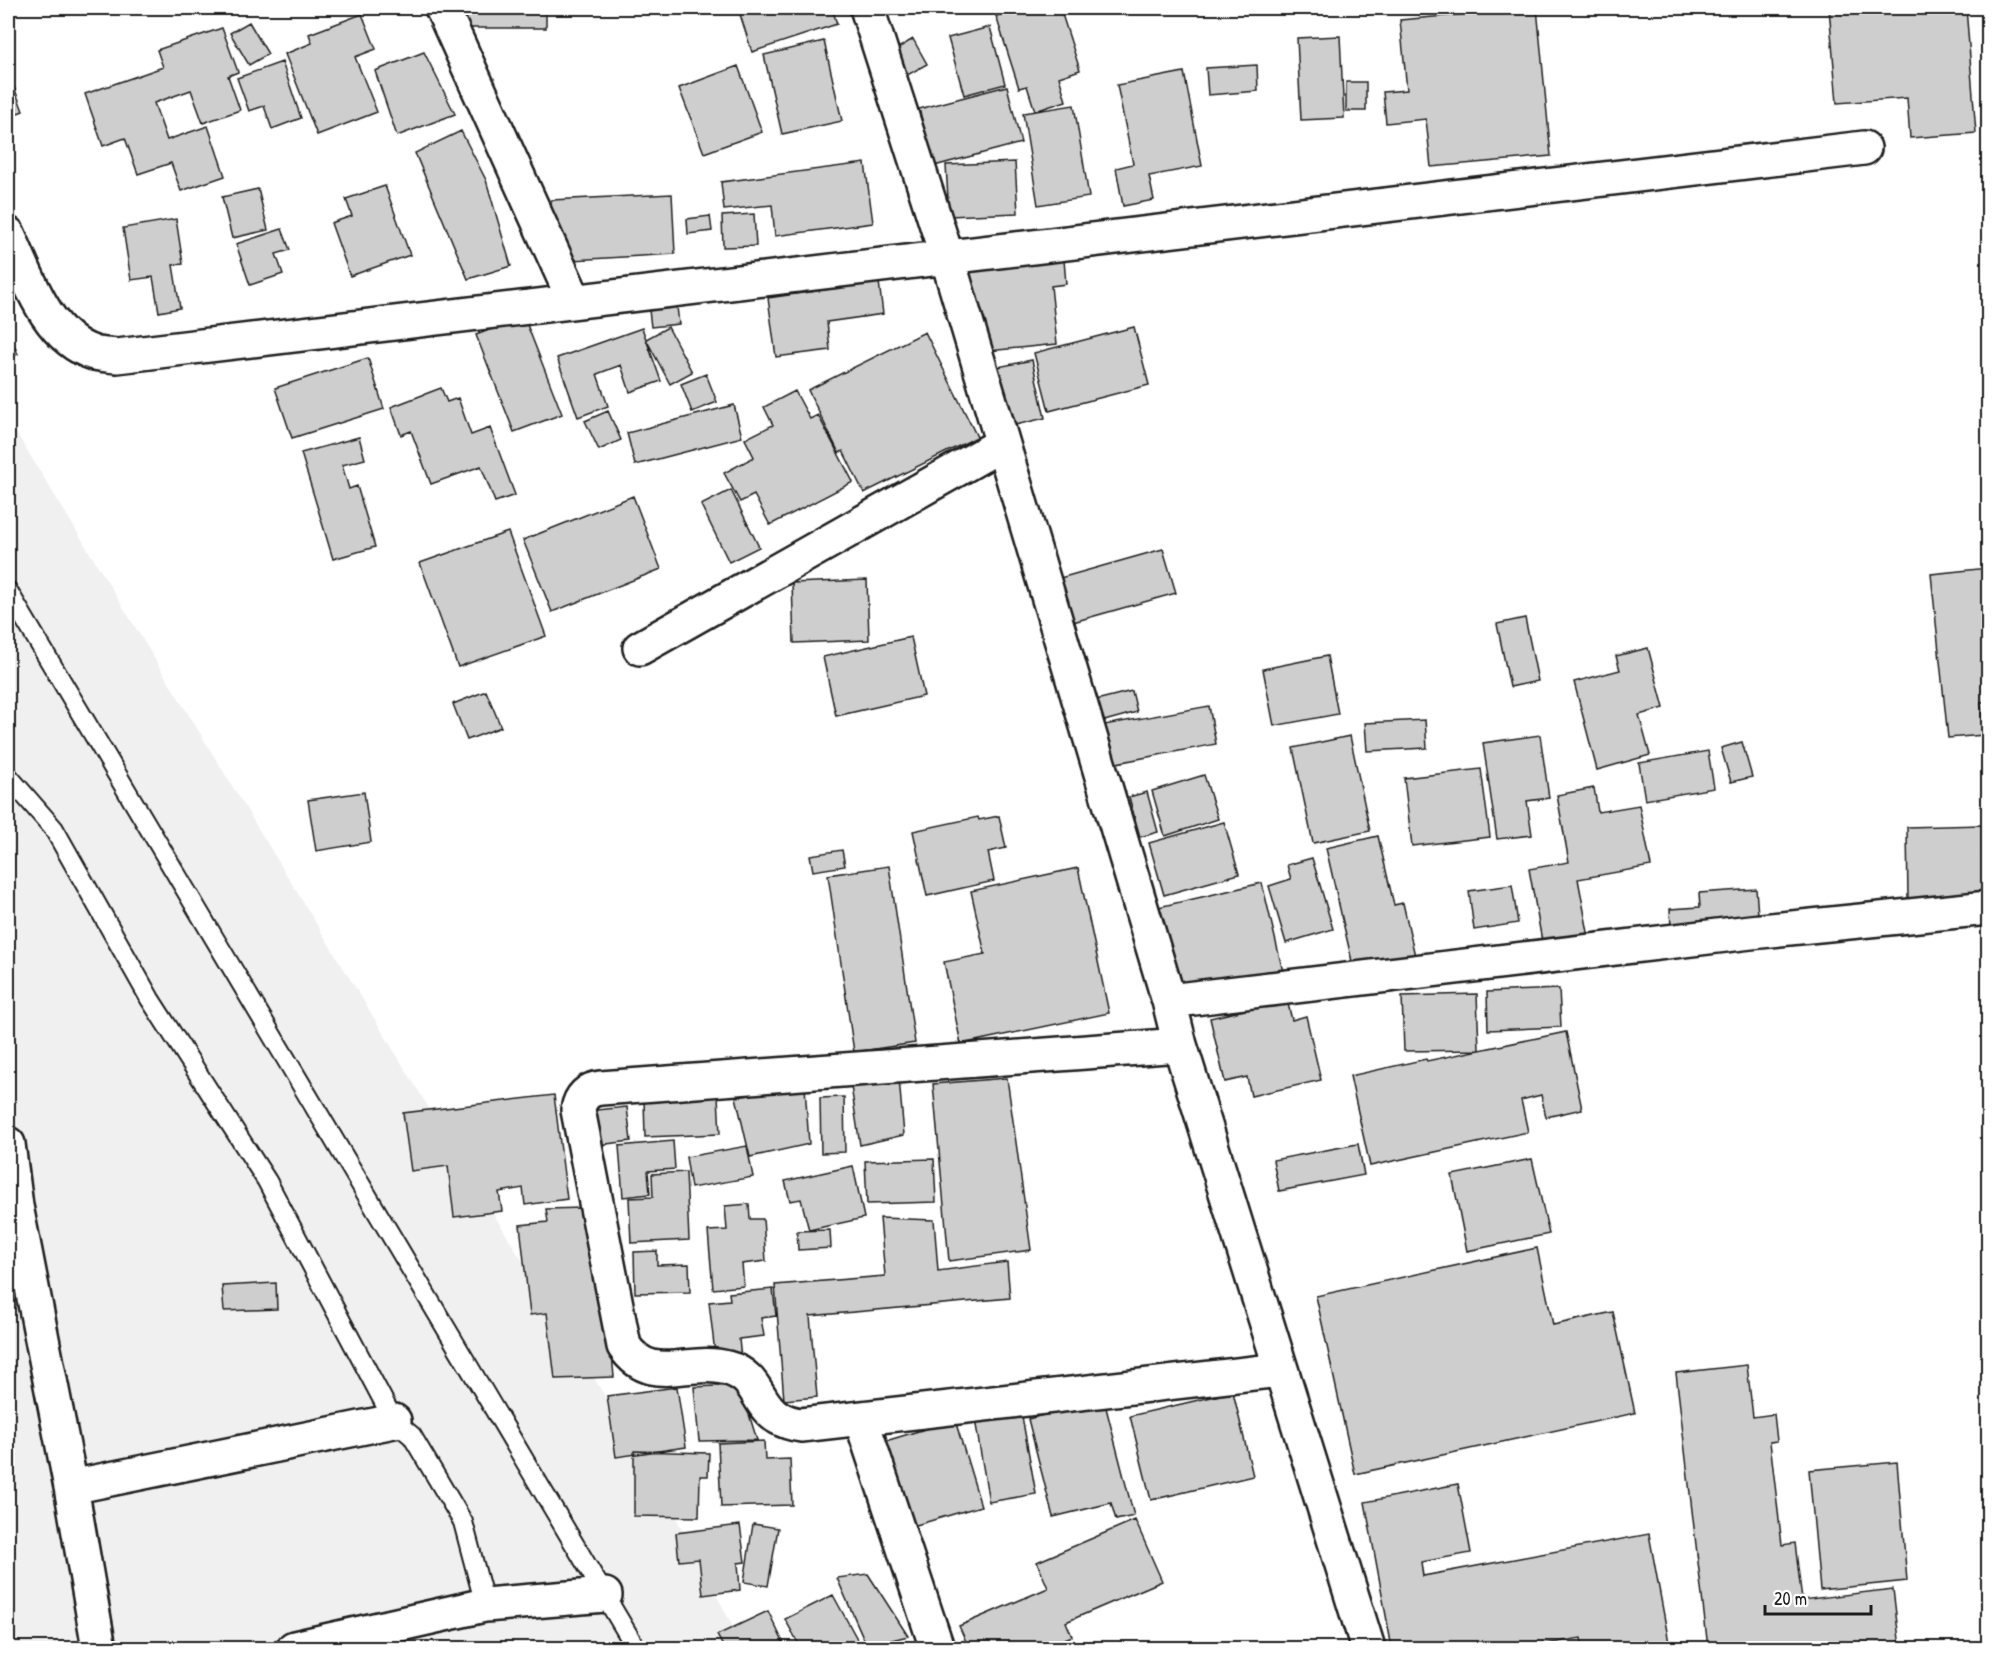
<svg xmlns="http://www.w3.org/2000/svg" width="1996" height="1656" font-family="'Patrick Hand',sans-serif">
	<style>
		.built { fill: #f0f0f0 }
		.building { fill: #cecece; stroke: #1c1c1c; stroke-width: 1.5 }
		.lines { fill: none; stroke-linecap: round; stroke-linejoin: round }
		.lane-casing { stroke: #1c1c1c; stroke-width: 22 }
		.street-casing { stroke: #1c1c1c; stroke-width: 38 }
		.lane { stroke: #fff; stroke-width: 18 }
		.street { stroke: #fff; stroke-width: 33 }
	</style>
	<rect width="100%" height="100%" fill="#fff"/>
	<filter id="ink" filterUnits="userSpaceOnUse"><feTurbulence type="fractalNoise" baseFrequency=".0167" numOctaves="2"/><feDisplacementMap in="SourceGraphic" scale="12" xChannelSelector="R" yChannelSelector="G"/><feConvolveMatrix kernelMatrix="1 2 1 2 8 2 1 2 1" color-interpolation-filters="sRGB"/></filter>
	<g filter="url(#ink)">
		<path class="built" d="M8 419 658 1483 744 1648H8Z"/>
		<path class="building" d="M461 8H546V28H461Z
			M738 8H832L837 24 752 52Z
			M1023 8H1060L1080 70 1059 77 1066 101 1035 111 1027 86 1019 88 996 16Z
			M1537 8 1551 156 1431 167 1426 119 1386 123 1383 92 1407 90 1400 20Z
			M1829 8H1966L1976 133 1910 138 1907 98 1837 103Z
			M362 14 376 49 355 57 377 112 317 135 285 54 312 43 309 34Z
			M249 22 268 54 249 65 230 33Z
			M990 27 1005 84 964 95 948 38Z
			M222 28 238 72 228 76 240 110 203 123 191 90 154 103 167 140 208 126 225 176 181 191 171 163 138 174 125 138 103 146 85 94 163 67 157 50Z
			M1340 36 1344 118 1301 120 1297 38Z
			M913 39 927 64 902 78 888 54Z
			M824 41 842 121 782 134 764 55Z
			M424 52 455 114 397 136 375 71Z
			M282 62 301 118 272 129 264 106 249 111 237 78Z
			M1257 65 1258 91 1208 95 1206 68Z
			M738 66 762 132 704 153 679 88Z
			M8 71 23 111 8 117Z
			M1184 72 1202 166 1149 176 1154 200 1123 206 1116 168 1133 164 1117 85Z
			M1346 82H1366V111H1346Z
			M1007 86 1021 143 934 166 919 109Z
			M1074 105 1089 197 1038 205 1023 113Z
			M461 131 486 180 511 266 468 279 415 153Z
			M1015 162 1018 213 949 216 946 165Z
			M865 163 873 223 775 236 772 205 724 210 721 182Z
			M385 186 410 255 350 276 331 223 352 216 346 199Z
			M258 189 268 230 232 238 222 197Z
			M672 194 675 254 555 261 551 200Z
			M754 214 756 246 723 247 722 216Z
			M710 216 712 231 688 234 687 219Z
			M176 219 183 264 173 265 180 308 159 312 153 277 131 280 123 228Z
			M282 229 290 250 276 254 283 274 250 285 236 244Z
			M1064 260 1066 284 1051 286 1057 344 979 352 970 269Z
			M879 282 883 314 827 322 830 350 776 357 768 298Z
			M676 298 679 324 651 327 648 302Z
			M524 317 562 414 514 432 476 335Z
			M668 327 692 372 670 384 646 339Z
			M1134 327 1149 385 1049 411 1034 353Z
			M642 328 661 381 630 392 621 365 597 374 608 406 578 417 557 358Z
			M8 332 18 354 8 358Z
			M925 332 977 437 864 493 843 451 839 453 808 390Z
			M368 358 384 409 292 438 275 388Z
			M1032 360 1045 418 1007 427 993 368Z
			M706 374 717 402 692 412 681 384Z
			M441 388 447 402 458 398 471 435 490 428 515 495 495 502 481 466 431 484 411 431 401 435 391 407Z
			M795 391 810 419 818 415 853 482 770 525 754 495 740 502 724 473 754 457 745 439 773 425 764 407Z
			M734 405 742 437 635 465 627 433Z
			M608 411 621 440 599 450 585 421Z
			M359 437 365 459 342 465 349 489 357 486 375 547 333 559 301 453Z
			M731 490 759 547 729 562 701 505Z
			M633 496 661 569 552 612 523 540Z
			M508 532 546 636 458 667 420 563Z
			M1163 549 1176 593 1066 624 1053 580Z
			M1988 568V701L1981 702 1984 735 1948 738 1931 574Z
			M867 580 869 640 794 643 792 583Z
			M1525 618 1538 681 1510 687 1497 624Z
			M911 637 924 696 836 716 823 657Z
			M1648 648 1664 708 1639 715 1650 755 1597 770 1574 682 1620 670 1616 656Z
			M1327 656 1338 714 1274 726 1263 669Z
			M486 691 501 727 467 740 453 704Z
			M1132 691 1137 712 1097 723 1092 701Z
			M1209 706 1216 744 1111 764 1104 725Z
			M1425 720 1427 748 1367 751 1365 723Z
			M1540 735 1549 798 1527 801 1532 835 1497 839 1483 743Z
			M1350 736 1370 831 1313 843 1293 748Z
			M1742 742 1752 777 1731 782 1721 748Z
			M1708 751 1714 788 1645 800 1639 763Z
			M1481 769 1490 837 1412 846 1404 778Z
			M1204 775 1218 819 1165 836 1152 791Z
			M1594 788 1598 812 1639 805 1651 866 1578 879 1590 943 1544 952 1529 869 1569 862 1557 795Z
			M364 792 371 842 316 851 308 800Z
			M1147 792 1158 832 1140 837 1129 797Z
			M999 816 1006 848 988 852 994 881 927 896 913 831 978 817 979 820Z
			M1224 822 1239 874 1164 895 1149 843Z
			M1982 825 1983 898 1908 899 1907 827Z
			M1378 836 1394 905 1403 903 1415 956 1354 970 1326 848Z
			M842 850 845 866 813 871 810 855Z
			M1312 858 1333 929 1286 943 1269 886 1291 879 1287 865Z
			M889 866 915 1043 854 1052 828 875Z
			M1078 868 1109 1013 961 1044 944 962 985 954 971 891Z
			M1262 883 1284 976 1171 1002 1150 909Z
			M1512 885 1518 923 1474 930 1469 891Z
			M1756 889 1759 928 1671 926 1670 909 1700 907 1699 893Z
			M1559 989 1561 1027 1488 1030 1487 992Z
			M1477 994 1479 1050 1404 1051 1402 996Z
			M1287 1000 1292 1020 1306 1016 1321 1080 1251 1096 1247 1077 1225 1082 1210 1018Z
			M1566 1032 1582 1109 1546 1117 1541 1095 1521 1100 1528 1132 1370 1166 1350 1076 1426 1059 1427 1061Z
			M1007 1078 1031 1250 949 1261 933 1084Z
			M899 1079 904 1135 860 1145 851 1086Z
			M805 1087 809 1144 750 1157 736 1097Z
			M554 1095 567 1199 525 1205 523 1188 499 1192 502 1211 454 1217 448 1166 411 1171 403 1113Z
			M718 1096 720 1134 645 1137 644 1099Z
			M844 1097 845 1152 821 1153 820 1098Z
			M627 1107 631 1141 581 1147 577 1112Z
			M673 1141 675 1169 648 1171 650 1194 623 1197 619 1146Z
			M1358 1144 1364 1175 1279 1191 1273 1160Z
			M747 1146 753 1177 691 1188 686 1157Z
			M934 1159 936 1202 867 1204 865 1161Z
			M1532 1159 1549 1234 1467 1251 1452 1175Z
			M853 1166 864 1218 809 1230 801 1199 790 1201 785 1181Z
			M686 1172 689 1240 631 1243 629 1198 653 1197 652 1174Z
			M749 1204 750 1219H763L766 1261 742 1264 744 1286 713 1289 708 1231 727 1230 725 1206Z
			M583 1208 608 1309 614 1377 555 1379 547 1313 530 1315 520 1225 548 1222 546 1209Z
			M880 1218 934 1220 938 1271 1007 1262 1010 1298 810 1316 817 1397 784 1400 775 1285 885 1276Z
			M830 1230 831 1248 798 1250 797 1231Z
			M1537 1248 1553 1325 1613 1312 1635 1413 1355 1474 1316 1296Z
			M657 1251V1265L689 1264 690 1292 635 1293 634 1252Z
			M276 1283 277 1309 224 1311 222 1286Z
			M773 1289 776 1316 761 1318 764 1336 739 1339 741 1359 716 1362 709 1302 730 1300 729 1293Z
			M1747 1365 1753 1417 1774 1414 1777 1441 1770 1442 1782 1545 1795 1543 1802 1600 1893 1589 1900 1648H1708L1676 1373Z
			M740 1385 757 1440 699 1441 694 1387Z
			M677 1387 686 1447 616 1457 607 1396Z
			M1233 1392 1253 1476 1151 1500 1130 1416Z
			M1104 1400 1134 1516 1116 1520 1111 1503 1053 1517 1028 1419Z
			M1021 1411 1036 1494 989 1502 975 1419Z
			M955 1420 981 1506 906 1528 879 1443Z
			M764 1441 765 1460 790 1459 792 1505 721 1507 718 1443Z
			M634 1451 709 1453 708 1476H700L699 1517 634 1516Z
			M1897 1462 1907 1581 1820 1590 1809 1470Z
			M1458 1484 1471 1553 1421 1562 1423 1576 1649 1534 1670 1648H1583L1581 1638 1522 1648H1392L1365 1502Z
			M1135 1520 1162 1581 1066 1622 1072 1636 1043 1648H969L959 1626 1048 1588 1037 1562Z
			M753 1524 778 1528 768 1586 744 1582Z
			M740 1525 745 1562 738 1563 740 1590 703 1595 699 1559 679 1561 676 1533Z
			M868 1574 908 1636 867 1646 837 1578Z
			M833 1595 862 1648H801L785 1619Z
			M768 1611 786 1648H724L717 1635Z"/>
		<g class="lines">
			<g class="lane-casing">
				<path id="lane" d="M8 591 636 1648
					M8 776 54 829 150 999 267 1181 394 1421 412 1436 463 1522 485 1605"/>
			</g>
			<g class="street-casing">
				<path id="street" d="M442 8 574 300
					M867 8 947 257 1169 1001 1180 1045 1368 1648
					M8 234C27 275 46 338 94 353 101 355 110 355 117 356L1864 148
					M640 648 1002 444
					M1169 1001 1751 932 1988 908
					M1180 1045 601 1088C588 1089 580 1097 578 1110L624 1346C651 1387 689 1357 727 1368 759 1376 756 1405 779 1418 786 1422 793 1424 801 1425L1281 1370
					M8 1144 16 1206 71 1487 99 1648
					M861 1419 937 1648
					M71 1487 394 1421
					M294 1648 485 1605 605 1595"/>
			</g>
			<use href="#lane" class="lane"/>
			<use href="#street" class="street"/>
		</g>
	</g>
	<rect width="1996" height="1656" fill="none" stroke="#fff" stroke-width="30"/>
	<rect x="15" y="15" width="1966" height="1626" fill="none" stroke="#1c1c1c" stroke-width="2" filter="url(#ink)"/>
	<path d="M1765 1605v9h106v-9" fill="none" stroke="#1c1c1c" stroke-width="3"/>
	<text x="1774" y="1605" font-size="18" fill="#1c1c1c" stroke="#ffffff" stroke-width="4.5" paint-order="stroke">20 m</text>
</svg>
